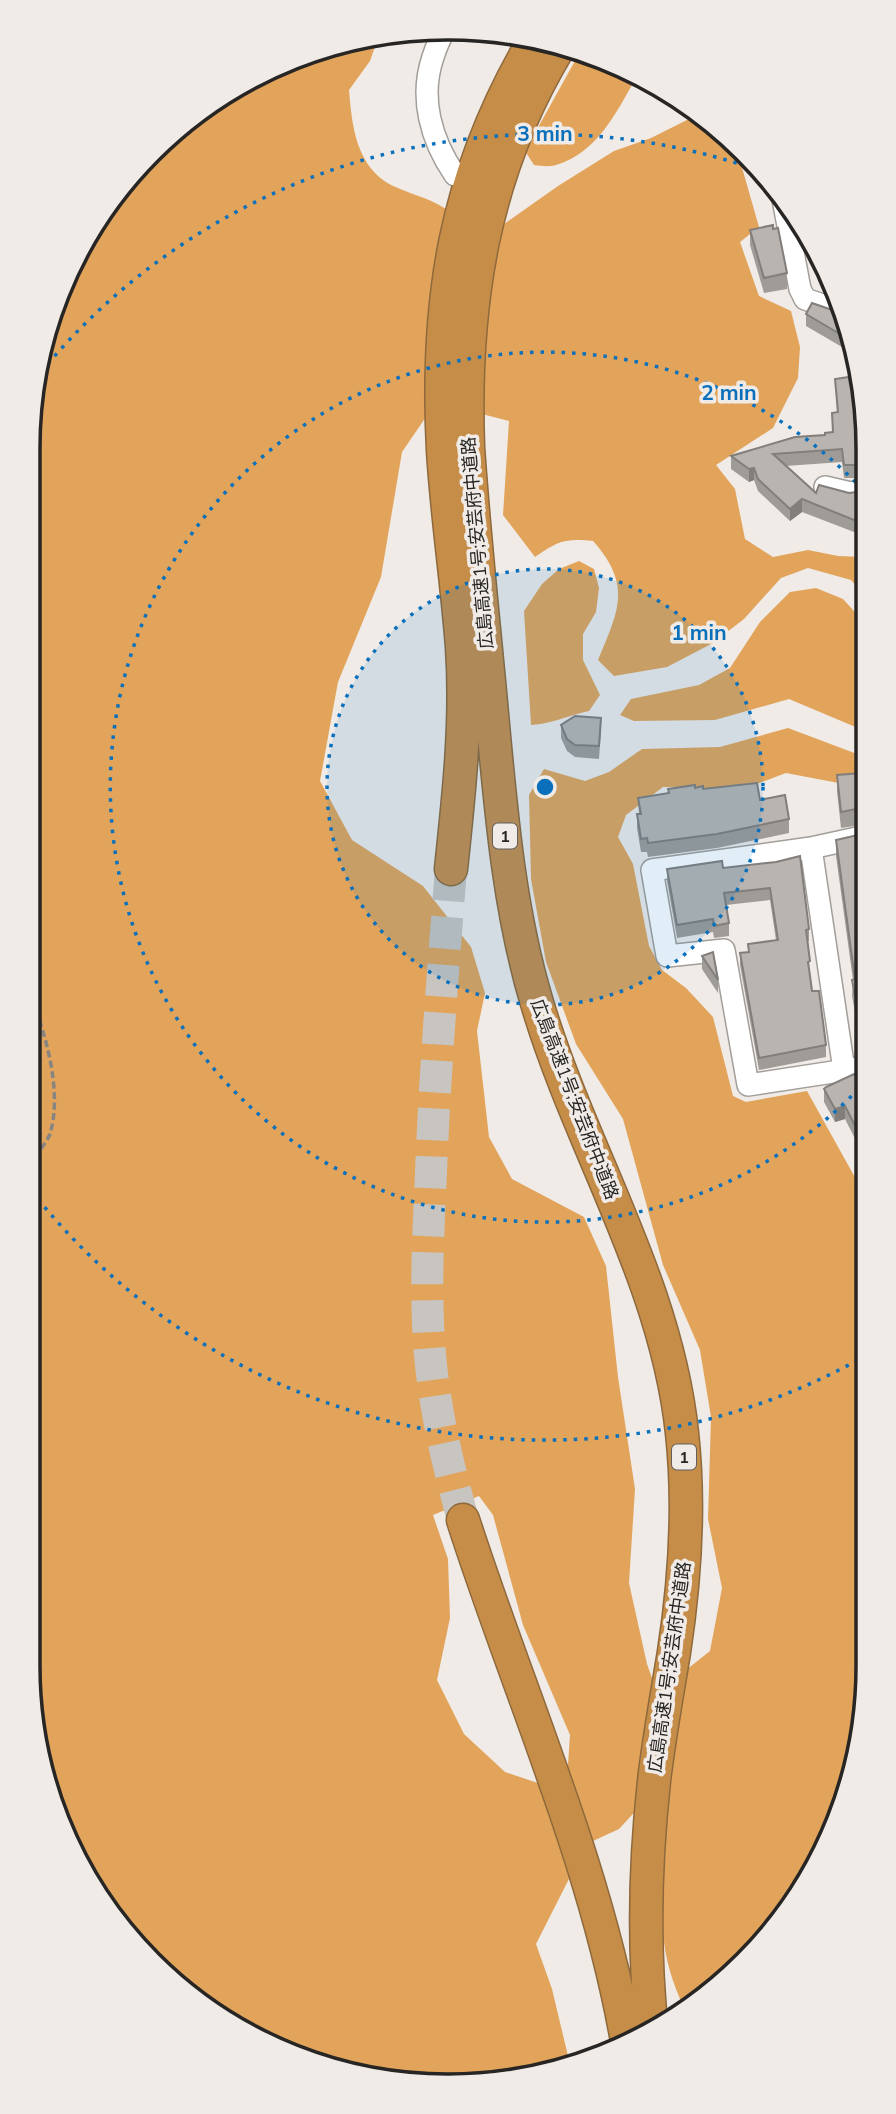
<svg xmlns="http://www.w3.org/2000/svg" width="896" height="2114" font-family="Mulish,'Noto Sans JP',sans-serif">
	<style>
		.forest { fill: #e2a45b }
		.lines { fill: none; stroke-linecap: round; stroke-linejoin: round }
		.highway-tunnel { stroke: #c8c4c0; stroke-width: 32; stroke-dasharray: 32 16; stroke-linecap: butt }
		.minor-casing { stroke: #a29e99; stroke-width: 24 }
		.highway-casing { stroke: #8e693c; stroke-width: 35 }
		.path { stroke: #878482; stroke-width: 3.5; stroke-dasharray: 7 3.5; stroke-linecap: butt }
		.minor { stroke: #fff; stroke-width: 21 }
		.highway { stroke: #c68d49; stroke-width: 32 }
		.wall { fill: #9f9b97 }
		.shaded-wall { fill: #827e7b }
		.building { fill: #b9b4b0; stroke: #827e7b; stroke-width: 2 }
		.ring { fill: none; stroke: #0a70bc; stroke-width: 3.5; stroke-dasharray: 3.5 7 }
		.labels { text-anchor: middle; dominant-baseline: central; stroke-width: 7; stroke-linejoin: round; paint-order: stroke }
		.shield { fill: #f0ebe7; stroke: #63615e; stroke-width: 2 }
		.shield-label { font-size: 16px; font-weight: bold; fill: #272624 }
		.street-label { font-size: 18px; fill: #272624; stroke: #f0ebe7 }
		.rim { fill: none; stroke: #272624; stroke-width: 3.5 }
		.centre { fill: #0a70bc; stroke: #f0ebe7; stroke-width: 3.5 }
		.ring-label { font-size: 21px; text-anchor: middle; font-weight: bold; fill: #0a70bc; stroke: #f0ebe7; stroke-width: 7; stroke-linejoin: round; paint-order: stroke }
	</style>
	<rect width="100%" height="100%" fill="#f0ebe7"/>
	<path class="forest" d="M377 41 370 61 349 90C352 126 356 166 391 185 409 194 428 197 446 209L431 286 427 351 428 414 402 452 381 577 338 682 320 781 352 840 423 886 471 947 485 993 477 1031 489 1137 512 1179 584 1217 606 1266 618 1377 635 1489 629 1583 647 1664 657 1692 642 1804 619 1829 593 1841 567 1779 570 1735 523 1625 493 1515 479 1496 433 1515 448 1559 450 1618 437 1680 464 1734 505 1772 547 1786 574 1869 536 1944 552 1989 568 2056 566 2064 530 2078H366L238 2030 132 1943 50 1801 28 1666V448L50 313 133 171 263 71Z
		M581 50 636 78C616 113 597 153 556 165 550 167 541 166 534 165L525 151Z
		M701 113 725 136 722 142 741 164 759 227 740 242 759 296 791 311 800 347 798 378 773 428 716 465 735 489 745 539 773 557 808 550 838 556 863 557 865 596 851 580 808 568 781 578 744 619 713 643 667 667 614 676 598 660C618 611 633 586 593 541 565 538 558 541 535 557L503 515 509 421 482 414V367L487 299 504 224 558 186 614 151 651 138Z
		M579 561 594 569 599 588 596 612 583 634V660L600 695 589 711C569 715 551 724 531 725L524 611 542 584 559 569Z
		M816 588 843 599 865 623V731L789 699 715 720 634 721 620 715 631 699 699 685 730 668 760 622 790 592Z
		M788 728 865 757V788L786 773 743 789 663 787 626 815 618 837 633 864 649 946 662 970 686 988 713 1017 733 1096 746 1102 807 1091 867 1199 868 1666 846 1801 764 1943 684 2008C673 1984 664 1957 663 1930 662 1895 668 1873 656 1839L676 1678 710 1651 722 1588 708 1519 711 1417 700 1350 663 1265 623 1119 576 1044 546 962 531 879 529 795 544 769 585 781 609 772 642 749 720 747Z"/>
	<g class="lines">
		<path class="highway-tunnel" d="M451 869C443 970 435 1070 431 1172 428 1239 424 1307 432 1374 438 1424 450 1472 463 1520"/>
		<g class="minor-casing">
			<path id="minor" d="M444 32C439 39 436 48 433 57 419 98 431 140 455 175
				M782 194 800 289 805 299 843 312
				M825 487 851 493 865 490
				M866 836 811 848 652 870 667 956 724 950 748 1085 866 1067
				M811 848 844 1070"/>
		</g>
		<g class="highway-casing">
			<path id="highway" d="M559 47C483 173 463 303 468 447 474 536 484 625 492 714 501 811 509 910 537 1003 580 1148 666 1280 682 1433 690 1506 685 1580 674 1652 667 1695 659 1738 654 1781 645 1864 643 1948 652 2032
				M451 869C459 794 467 721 462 647 457 581 447 516 443 451 435 300 455 176 532 44
				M463 1520C519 1694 595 1860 627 2041"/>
		</g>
		<path class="path" d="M28 1165C35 1156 46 1144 50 1134 63 1091 45 1030 28 990"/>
		<use href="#minor" class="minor"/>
		<use href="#highway" class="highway"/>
	</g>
	<path class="wall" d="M802 229 836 287 838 295H835L823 291 814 260 809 261Z
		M750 230 787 273V289L764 293 750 245Z
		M806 314 844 316 854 354 806 326Z
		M835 379 862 456V469H859V478H844L842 462 786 466 816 493H849L865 491V531L854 532 802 512 790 521 758 491 754 480 749 482 731 469V456L825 435 833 432 832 413 837 412Z
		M561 725 601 730 599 759 575 757 567 751 561 738Z
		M837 775 862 784H865L866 824 841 828 837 791Z
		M695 788 760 800 789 819V833L717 848 648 857 647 852H641L637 828V814H639L638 798 668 793V789Z
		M836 840 859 843 866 842V1010L855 1012 852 996 853 980 836 856Z
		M776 862 809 929V941L807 942 809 974 812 991 826 1045V1057L759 1070 740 965V953L748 952V944L776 940 770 900 726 905 729 923V936L714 938 713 932 677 938 667 881V869L723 868Z
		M702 956 718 980V993L702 969Z
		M866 1074 867 1162 845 1119 835 1122 824 1102V1089L857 1079Z"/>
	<path class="shaded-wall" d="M813 247 814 260 809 261V248Z
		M754 468V480L749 482V469Z
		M802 499V512L790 521V509Z
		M845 1106V1119L835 1122V1109Z"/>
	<path class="building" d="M773 225V229L778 228 787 273 764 278 750 230Z
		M806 236 813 247 809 248Z
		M814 249 833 282 823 279Z
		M812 303 838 312 844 316 850 340 806 314Z
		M849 377 850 384 856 383 862 456 858 457 859 465H844L842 449 773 454 816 493 819 485 849 493 865 491V518L854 520 802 499 790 509 758 479 754 468 749 469 731 456 795 437 825 435V433L833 432 832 413 838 412 835 379Z
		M575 716 601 718 599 746 575 745 567 739 561 725Z
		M861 773 862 784H865L866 807 841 812 837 775Z
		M757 783 760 800 785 795 789 819 717 834 648 843 647 838 641 839 637 814H641L638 798 669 793 668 789 695 785V788L703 786V789Z
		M858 835 859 843 866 842V994L855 996 852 980 855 979 836 840Z
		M800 856 809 929 806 930 810 961 808 962 810 976 812 991H819L826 1045 759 1058 740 953 749 952 748 944 778 940 770 888 724 893 729 923 714 926 713 919 677 925 667 869 722 861 723 868 776 862Z
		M713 952 718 980 702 956Z
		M854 1074 857 1079 866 1074 867 1149 845 1106 835 1109 824 1089 826 1087Z"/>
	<circle cx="545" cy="787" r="218" fill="#0a70bc" fill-opacity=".12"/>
	<g class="ring">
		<circle cx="545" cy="787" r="218"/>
		<path d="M866 1081A435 435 0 1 1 863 490"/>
		<path d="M867 1355A653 653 0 0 1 30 1189M41 372A653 653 0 0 1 758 170"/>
	</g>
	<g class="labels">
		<g class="shield">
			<rect x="493" y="823.5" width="24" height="25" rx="5"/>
			<rect x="672" y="1444.5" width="24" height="25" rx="5"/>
		</g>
		<g class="shield-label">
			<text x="505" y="836">1</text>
			<text x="684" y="1457">1</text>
		</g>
		<g class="street-label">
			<text transform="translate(477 543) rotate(-95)">広島高速1号;安芸府中道路</text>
			<text transform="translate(575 1099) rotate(69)">広島高速1号;安芸府中道路</text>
			<text transform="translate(669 1667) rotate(-82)">広島高速1号;安芸府中道路</text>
		</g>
	</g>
	<path d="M0 0H896V2114H0ZM448 40H448A408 408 0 0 1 856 448V1666A408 408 0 0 1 448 2074H448A408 408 0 0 1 40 1666V448A408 408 0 0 1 448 40Z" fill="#f0ebe7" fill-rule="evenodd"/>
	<path class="rim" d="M448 40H448A408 408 0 0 1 856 448V1666A408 408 0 0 1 448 2074H448A408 408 0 0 1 40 1666V448A408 408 0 0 1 448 40Z"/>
	<circle cx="545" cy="787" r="10" class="centre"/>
	<g class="ring-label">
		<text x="545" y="141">3 min</text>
		<text x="729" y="400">2 min</text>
		<text x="699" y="640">1 min</text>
	</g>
</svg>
